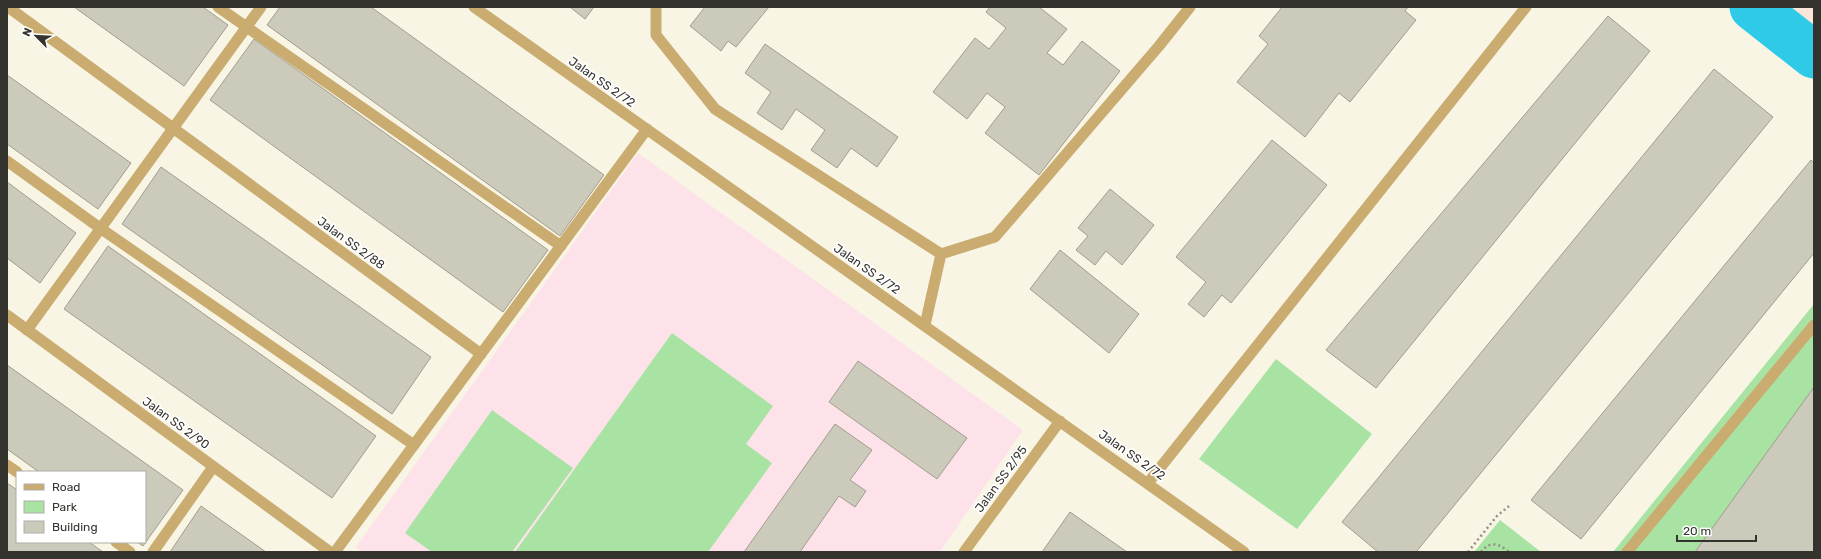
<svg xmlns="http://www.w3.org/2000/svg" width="1821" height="559" font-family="Rubik,sans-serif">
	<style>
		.commercial { fill: #fce5d9 }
		.education { fill: #fde3e9 }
		.green { fill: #a9e3a3 }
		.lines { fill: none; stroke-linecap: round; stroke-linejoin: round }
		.river { stroke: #2ecae8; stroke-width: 47 }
		.building { fill: #cccaba; stroke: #a09d8f }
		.path { stroke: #939186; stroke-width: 2.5; stroke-dasharray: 2 3; stroke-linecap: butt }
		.service { stroke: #caab70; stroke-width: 11 }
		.minor { stroke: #caab70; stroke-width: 11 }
		.labels { text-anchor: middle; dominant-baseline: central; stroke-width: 3.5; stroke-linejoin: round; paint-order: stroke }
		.street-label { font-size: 12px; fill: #34332d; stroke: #fff }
	</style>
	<rect width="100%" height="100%" fill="#f8f5e5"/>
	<path class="commercial" d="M1785 7H1814V31Z"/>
	<path class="education" d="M638 153 1023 430 940 552H363L356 547Z"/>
	<path class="green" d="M1814 304V552H1613Z
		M672 333 773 406 746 444 772 463 708 552H515Z
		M1276 359 1372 434 1297 529 1199 459Z
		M492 410 573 468 512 552H432L405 533Z
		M1500 520 1541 552H1474Z"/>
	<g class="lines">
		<path class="river" d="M1753 7 1814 55"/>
	</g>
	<path class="building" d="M74 7H203L228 25 184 86Z
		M280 7H371L604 175 560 236 267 25Z
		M570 7H594L585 19Z
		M705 7H769L736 47 728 41 721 51 690 26Z
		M990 7H1039L1067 29 1047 53 1063 65 1082 41 1120 71 1039 175 985 133 1005 107 987 93 967 119 933 92 975 38 989 49 1006 28 986 12Z
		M1282 7H1408L1405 11 1416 20 1350 102 1339 93 1305 137 1237 82 1268 44 1259 36Z
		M1608 16 1650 51 1376 388 1326 350Z
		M254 39 548 250 503 312 210 100Z
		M765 44 898 137 877 167 851 148 837 168 811 150 825 130 796 109 782 130 757 113 771 92 745 73Z
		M1714 69 1773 117 1416 552H1378L1342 522Z
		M7 75 131 163 98 209 7 144Z
		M1272 140 1327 185 1231 303 1222 295 1204 317 1188 304 1206 282 1176 257Z
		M1811 160 1814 163V253L1581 539 1531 500Z
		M161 167 431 357 392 414 122 224Z
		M7 182 76 233 40 283 7 258Z
		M1110 189 1154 225 1122 265 1106 251 1095 265 1076 250 1088 236 1078 228Z
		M108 246 376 436 332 498 64 309Z
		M1060 250 1139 314 1109 353 1030 289Z
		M858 361 967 438 937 479 829 402Z
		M7 365 183 490 143 546 137 542H145V472H39L7 449Z
		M1814 387V552H1695Z
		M835 424 872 450 850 480 866 491 855 507 839 496 800 552H744Z
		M7 483 17 490V542H89L103 552H7Z
		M201 506 266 552H170Z
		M1070 512 1127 552H1042Z"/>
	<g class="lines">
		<path class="path" d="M1468 552 1497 516 1509 506
			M1481 552C1490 540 1500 544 1509 552"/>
		<path class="service" d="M218 7 561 246
			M656 7V35L715 109 941 254 995 237 1159 46 1190 7
			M7 161 100 228 414 445
			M925 325 941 254
			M27 330 261 7
			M481 354 647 129
			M7 465 17 472
			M116 542 130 552
			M153 552 213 467
			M1627 552 1814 325"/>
		<path class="minor" d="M8 7 481 354 335 552
			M474 7 1244 552
			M7 315 330 552
			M1148 483 1526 7
			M964 552 1060 421"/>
	</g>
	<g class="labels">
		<g class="street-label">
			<text transform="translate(602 82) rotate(35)">Jalan SS 2/72</text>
			<text transform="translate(351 243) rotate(36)">Jalan SS 2/88</text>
			<text transform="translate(867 269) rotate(35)">Jalan SS 2/72</text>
			<text transform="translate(176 423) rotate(36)">Jalan SS 2/90</text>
			<text transform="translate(1132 455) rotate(35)">Jalan SS 2/72</text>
			<text transform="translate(1001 479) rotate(-54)">Jalan SS 2/95</text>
		</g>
	</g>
	<rect width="1821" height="559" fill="none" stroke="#34332d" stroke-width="16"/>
	<rect x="16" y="471" width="130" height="72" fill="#ffffff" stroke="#aeadab"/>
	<rect x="24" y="484" width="20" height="6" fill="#caab70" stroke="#aeadab"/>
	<text x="52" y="491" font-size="12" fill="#34332d">Road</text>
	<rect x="24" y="501" width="20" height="12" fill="#a9e3a3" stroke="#aeadab"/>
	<text x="52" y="511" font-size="12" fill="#34332d">Park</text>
	<rect x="24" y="521" width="20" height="12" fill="#cccaba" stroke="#aeadab"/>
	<text x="52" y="531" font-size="12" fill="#34332d">Building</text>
	<g transform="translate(36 36) rotate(294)" stroke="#ffffff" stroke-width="3" paint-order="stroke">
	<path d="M0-3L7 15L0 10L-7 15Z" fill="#34332d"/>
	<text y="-6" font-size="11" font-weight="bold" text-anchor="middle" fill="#34332d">N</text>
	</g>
	<path d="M1677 535v6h79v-6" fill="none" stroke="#34332d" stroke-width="2"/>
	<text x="1683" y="535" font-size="12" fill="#34332d" stroke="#ffffff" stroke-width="3" paint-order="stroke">20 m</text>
</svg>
